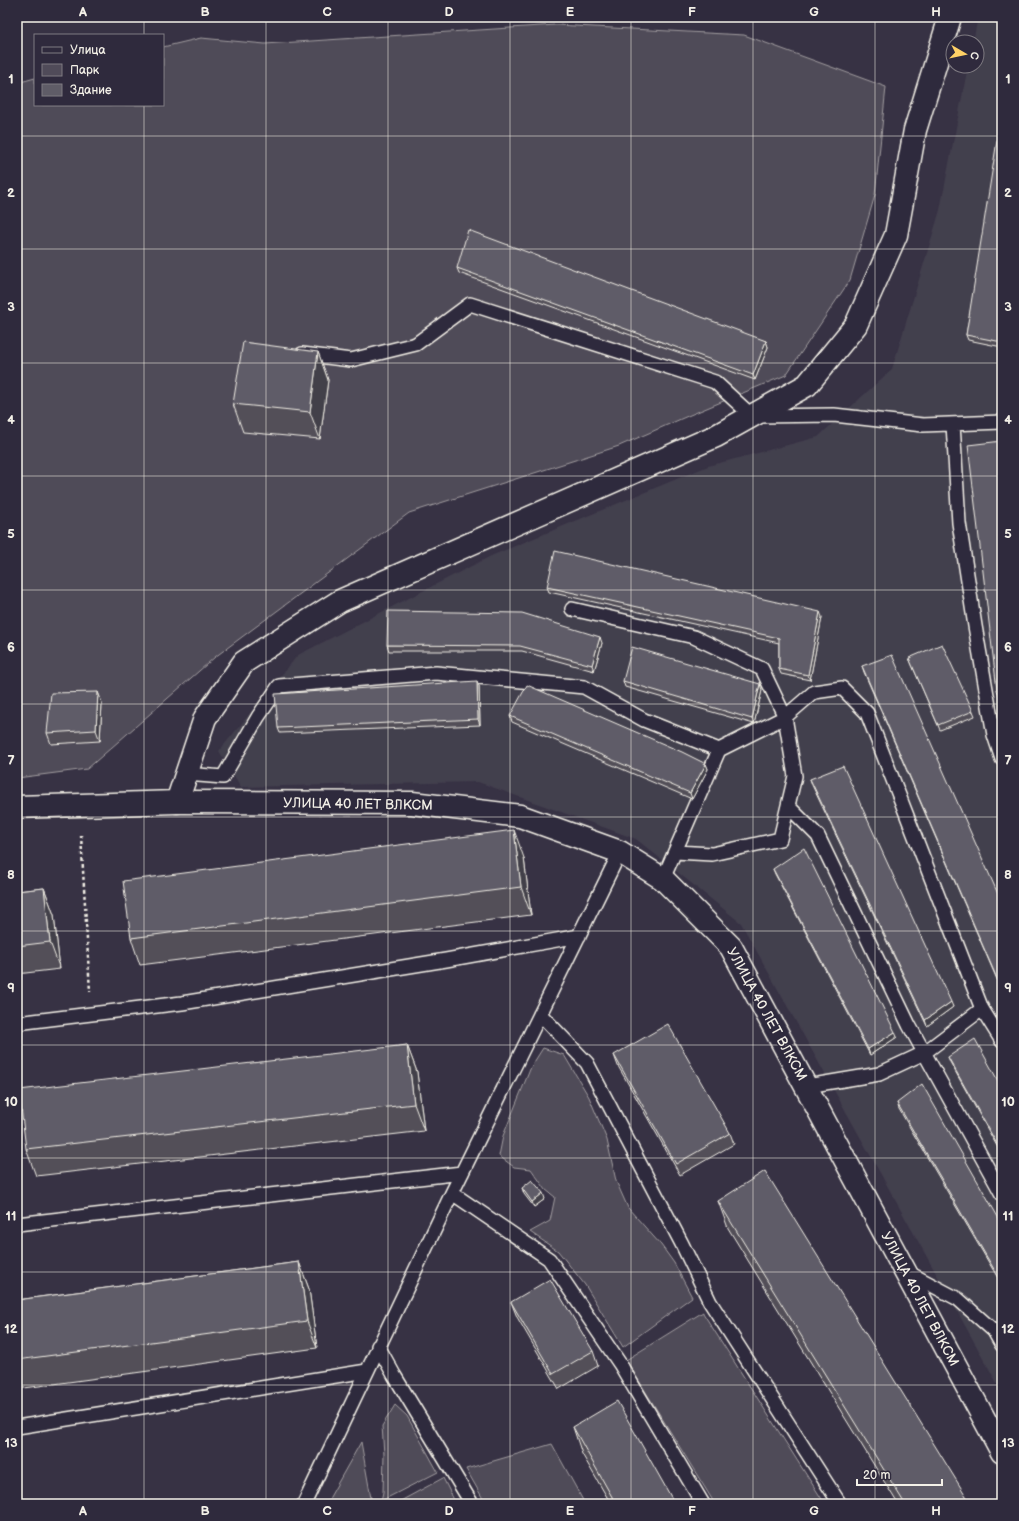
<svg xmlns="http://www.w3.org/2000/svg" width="1019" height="1521" font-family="'Balsamiq Sans',sans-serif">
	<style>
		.built { fill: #433f4e }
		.green { fill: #504b59; stroke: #a29ea0 }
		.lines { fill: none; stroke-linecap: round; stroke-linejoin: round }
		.service-casing { stroke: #f4f1e8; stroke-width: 16 }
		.minor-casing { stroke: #f4f1e8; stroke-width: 25 }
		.tertiary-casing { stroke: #f4f1e8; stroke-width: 25 }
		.path { stroke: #f4f1e8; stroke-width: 2.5; stroke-dasharray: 3 3; stroke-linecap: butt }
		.service { stroke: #2f2a3d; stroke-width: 13 }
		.minor { stroke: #2f2a3d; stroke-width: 22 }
		.tertiary { stroke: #2f2a3d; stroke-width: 22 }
		.wall { fill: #524f59; stroke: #f4f1e8 }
		.shaded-wall { fill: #424048; stroke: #f4f1e8 }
		.building { fill: #5f5c67; stroke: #f4f1e8 }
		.grid { fill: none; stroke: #f4f1e8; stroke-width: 1; stroke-opacity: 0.55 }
		.labels { text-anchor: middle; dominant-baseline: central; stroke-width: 3; stroke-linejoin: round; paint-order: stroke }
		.street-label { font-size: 14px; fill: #f4f1e8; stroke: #2f2a3d }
		.neatline { fill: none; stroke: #f4f1e8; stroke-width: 1.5 }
		.grid-label { font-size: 13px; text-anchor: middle; font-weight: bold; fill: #f4f1e8 }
	</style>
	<rect width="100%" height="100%" fill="#373244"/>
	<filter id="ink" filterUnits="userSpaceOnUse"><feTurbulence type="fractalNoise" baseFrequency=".025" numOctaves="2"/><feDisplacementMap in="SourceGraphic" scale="8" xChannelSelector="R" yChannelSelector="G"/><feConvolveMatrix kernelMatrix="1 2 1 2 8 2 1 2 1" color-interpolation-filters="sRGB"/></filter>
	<g filter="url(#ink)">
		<path class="built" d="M978 17H1002V1392L741 923 636 839 478 782 241 787 219 751 298 655 491 556 708 466 818 437 892 369 940 210 968 66H977V42H973Z"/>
		<path class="green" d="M556 25 744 35 886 87 875 195 850 280 786 375 690 415 619 446 409 513 215 657 87 769 17 778V83L35 78V105H163V47L201 38 265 44Z
			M543 1048 564 1055 589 1097 607 1140 616 1181 628 1208 661 1245 674 1263 692 1297 623 1347 585 1285 558 1251 530 1232 550 1221 555 1197 546 1190 531 1169 514 1167 499 1156 503 1136 531 1067Z
			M703 1312V1313L825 1504H715L626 1360Z
			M395 1405 407 1416 438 1472 381 1501 383 1492 384 1454 382 1426Z
			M361 1442 372 1504H326Z
			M552 1444 585 1504H486L466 1469Z
			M443 1478 456 1504H395Z"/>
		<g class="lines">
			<g class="service-casing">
				<path id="service" d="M302 354 351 360 416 344 470 304 715 382 752 416 834 415 923 425 1002 422
					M953 424 959 523 975 626 994 735 1002 759
					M572 609 694 637 762 669 785 717 795 776 780 839 712 854 675 852
					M719 750 785 717 814 692 842 688 867 713 982 1009 924 1053 879 1074 807 1086
					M186 774 223 777 258 717 279 686 436 673 584 687 644 720 719 750 663 879
					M788 806 818 836 909 1025 1002 1194
					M982 1009 1002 1041
					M540 1014 587 1063 682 1244 710 1302 840 1504
					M17 1023 182 1003 446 960 579 936
					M452 1193 549 1259 620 1364 703 1504
					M17 1224 462 1173
					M907 1272 958 1299 994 1331 1002 1345
					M378 1346 394 1375 472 1504
					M17 1427 367 1371
					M304 1504 452 1193 620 852"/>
			</g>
			<g class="minor-casing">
				<path id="minor" d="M177 802 412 803 520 816 620 852 663 879 731 947 1002 1452"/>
			</g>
			<g class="tertiary-casing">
				<path id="tertiary" d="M17 807 177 802 205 718 244 662 340 601 716 436 807 385 856 325 896 235 915 130 950 17"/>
			</g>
			<path class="path" d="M81 835 90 992"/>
			<use href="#service" class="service"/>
			<use href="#minor" class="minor"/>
			<use href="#tertiary" class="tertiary"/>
		</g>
		<path class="wall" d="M1002 129V347L968 340 966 335Z
			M457 268 766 341 768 347 755 380 459 273Z
			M318 352 328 380 320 439 243 432 233 404Z
			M547 587 822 617 810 680 781 674 779 669V643L549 592Z
			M602 643 594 671 522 651H389L387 645Z
			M909 658 973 711 975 716 940 730Z
			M862 666 1002 903V991L864 672Z
			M623 681 762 690 754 724 625 687Z
			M479 686 480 725 280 733 278 728Z
			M98 692 102 703 100 741 51 744 47 733Z
			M510 716 706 764 708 769 692 799 512 722Z
			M810 779 953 1007 927 1026 812 785Z
			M524 858 531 915 140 965 131 938Z
			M773 869 897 1037 870 1055 775 874Z
			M44 888 54 915 60 969 17 974V891Z
			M407 1045 417 1072 424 1131 36 1176 26 1149Z
			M614 1055 730 1133 734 1144 680 1175 618 1066Z
			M948 1057 1002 1088V1155L950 1062Z
			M897 1103 1002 1224V1285L899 1109Z
			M522 1188 545 1199 534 1207 524 1194Z
			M718 1201 971 1504H898L728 1228Z
			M299 1262 309 1289 317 1348 17 1389V1300Z
			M511 1302 593 1351 598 1366 559 1389 517 1317Z
			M573 1427 675 1504H611L582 1454Z"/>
		<path class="shaded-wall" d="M766 341 768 347 755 380 753 375Z
			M318 352 328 380 320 439 310 412Z
			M820 612 822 617 810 680 808 675Z
			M600 637 602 643 594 671 592 665Z
			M477 681 479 686 480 725 478 719Z
			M760 684 762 690 754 724 752 719Z
			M98 692 102 703 100 741 96 730Z
			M706 764 708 769 692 799 690 793Z
			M514 830 524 858 531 915 521 887Z
			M44 888 54 915 60 969 50 942Z
			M951 1002 953 1007 927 1026 925 1020Z
			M895 1032 897 1037 870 1055 868 1049Z
			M407 1045 417 1072 424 1131 414 1104Z
			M543 1193 545 1199 534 1207 532 1202Z
			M299 1262 309 1289 317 1348 307 1321Z"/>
		<path class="building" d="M999 128 1002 129V342L966 335Z
			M468 230 766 341 753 375 457 268Z
			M243 342 318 352 310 412 233 404Z
			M1002 441V704L997 690 968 445Z
			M555 551 820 612 808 675 779 669V638L547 587Z
			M388 611 522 613 600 637 592 665 520 646 387 645Z
			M942 644 973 711 938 725 909 658Z
			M632 647 760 684 752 719 623 681Z
			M892 655 1002 903V990L862 666Z
			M477 681 478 719 278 728 275 694Z
			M527 685 682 752 706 764 690 793 510 716Z
			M98 692 96 730 47 733 51 693Z
			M843 766 951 1002 925 1020 810 779Z
			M514 830 521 887 131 938 123 881Z
			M804 848 895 1032 868 1049 773 869Z
			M44 888 50 942 17 946V891Z
			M668 1024 730 1133 676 1164 614 1055Z
			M975 1039 1002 1088V1153L948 1057Z
			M407 1045 414 1104 26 1149 19 1090Z
			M922 1084 1002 1224V1283L897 1103Z
			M765 1171 971 1504H905L718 1201Z
			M532 1180 543 1193 532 1202 522 1188Z
			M299 1262 307 1321 17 1360V1300Z
			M550 1279 593 1351 553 1374 511 1302Z
			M617 1401 675 1504H616L573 1427Z"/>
	</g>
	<path class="grid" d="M144 17V35M266 17V1504M388 17V1504M510 17V1504M631 17V1504M753 17V1504M875 17V1504M144 105V1504M17 136H1002M17 249H1002M17 363H1002M17 476H1002M17 590H1002M17 704H1002M17 817H1002M17 931H1002M17 1045H1002M17 1158H1002M17 1272H1002M17 1385H1002"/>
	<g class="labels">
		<g class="street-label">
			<text transform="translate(358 804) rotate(1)">УЛИЦА 40 ЛЕТ ВЛКСМ</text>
			<text transform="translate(767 1014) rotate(61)">УЛИЦА 40 ЛЕТ ВЛКСМ</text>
			<text transform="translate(920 1299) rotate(62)">УЛИЦА 40 ЛЕТ ВЛКСМ</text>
		</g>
	</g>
	<rect width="1019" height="1521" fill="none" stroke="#2f2a3d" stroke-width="44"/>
	<rect x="34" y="34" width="130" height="72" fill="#2f2a3d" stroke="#7e7a81"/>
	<rect x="42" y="47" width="20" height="6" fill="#2f2a3d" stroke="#7e7a81"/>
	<text x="70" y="54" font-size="12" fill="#f4f1e8">Улица</text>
	<rect x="42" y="64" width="20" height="12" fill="#504b59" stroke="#7e7a81"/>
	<text x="70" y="74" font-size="12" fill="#f4f1e8">Парк</text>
	<rect x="42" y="84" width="20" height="12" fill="#5f5c67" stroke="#7e7a81"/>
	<text x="70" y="94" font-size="12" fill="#f4f1e8">Здание</text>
	<g transform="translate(965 54) rotate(99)"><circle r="19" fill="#2f2a3d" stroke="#7e7a81"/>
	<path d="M0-3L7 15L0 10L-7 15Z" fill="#ffd166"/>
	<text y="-6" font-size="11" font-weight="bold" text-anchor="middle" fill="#f4f1e8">С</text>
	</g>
	<path d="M857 1479v6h85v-6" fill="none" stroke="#f4f1e8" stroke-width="2"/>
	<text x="863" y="1479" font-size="12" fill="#f4f1e8" stroke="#2f2a3d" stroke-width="3" paint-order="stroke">20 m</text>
	<rect x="22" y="22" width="975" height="1477" class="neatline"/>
	<g class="grid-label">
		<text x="83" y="16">A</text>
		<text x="205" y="16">B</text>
		<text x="327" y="16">C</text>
		<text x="449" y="16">D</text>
		<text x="570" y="16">E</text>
		<text x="692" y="16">F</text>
		<text x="814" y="16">G</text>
		<text x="936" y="16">H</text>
		<text x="11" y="83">1</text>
		<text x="1008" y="83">1</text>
		<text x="11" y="197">2</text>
		<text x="1008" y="197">2</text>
		<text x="11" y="311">3</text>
		<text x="1008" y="311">3</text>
		<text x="11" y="424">4</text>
		<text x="1008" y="424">4</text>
		<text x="11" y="538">5</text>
		<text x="1008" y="538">5</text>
		<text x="11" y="651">6</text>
		<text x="1008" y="651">6</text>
		<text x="11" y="765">7</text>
		<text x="1008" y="765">7</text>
		<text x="11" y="879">8</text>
		<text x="1008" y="879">8</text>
		<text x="11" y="992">9</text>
		<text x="1008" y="992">9</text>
		<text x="11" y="1106">10</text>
		<text x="1008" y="1106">10</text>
		<text x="11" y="1220">11</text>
		<text x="1008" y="1220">11</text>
		<text x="11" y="1333">12</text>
		<text x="1008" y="1333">12</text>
		<text x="11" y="1447">13</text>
		<text x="1008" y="1447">13</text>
		<text x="83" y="1515">A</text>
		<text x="205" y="1515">B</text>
		<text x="327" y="1515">C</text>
		<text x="449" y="1515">D</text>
		<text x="570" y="1515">E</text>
		<text x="692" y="1515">F</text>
		<text x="814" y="1515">G</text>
		<text x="936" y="1515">H</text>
	</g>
</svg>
